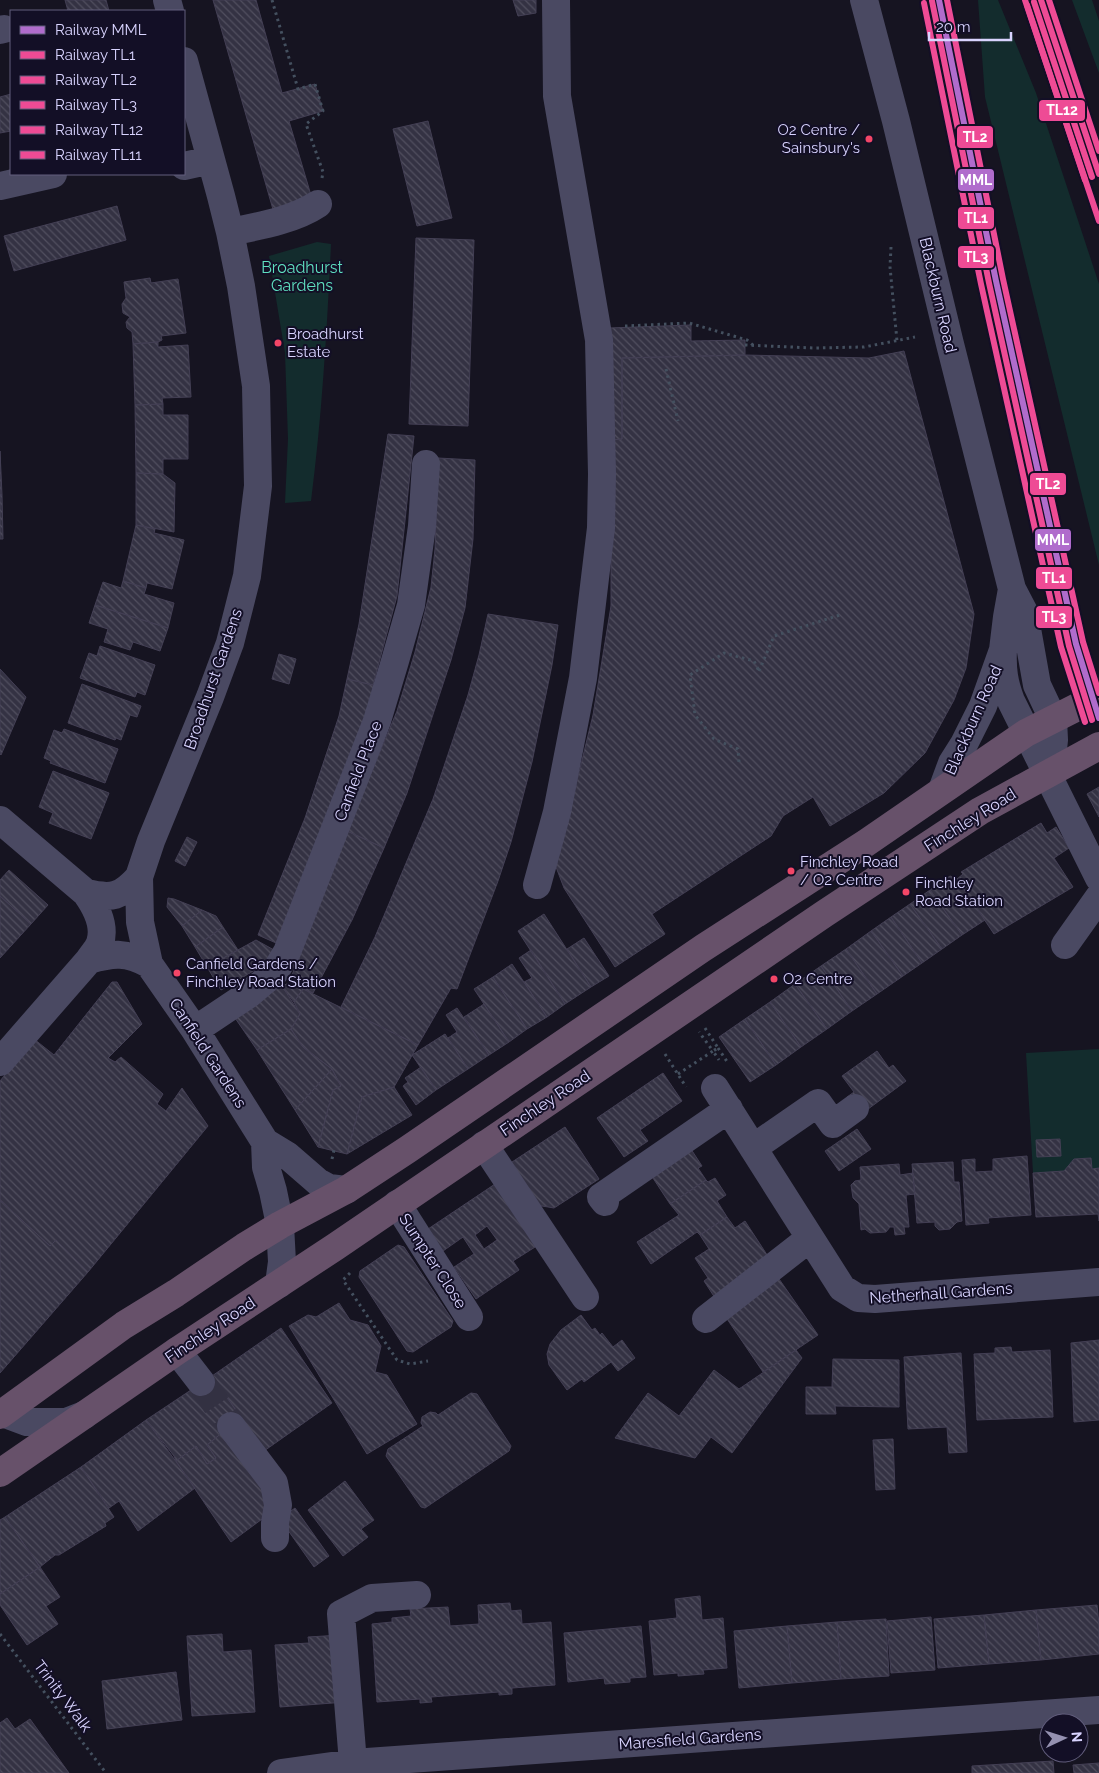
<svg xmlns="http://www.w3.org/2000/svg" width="1099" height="1773" font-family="Raleway,sans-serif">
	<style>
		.green { fill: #132c2d }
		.building { fill: url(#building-back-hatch); stroke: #433f54; fill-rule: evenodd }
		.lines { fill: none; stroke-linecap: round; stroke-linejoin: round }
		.minor-tunnel { stroke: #333142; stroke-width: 28; stroke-dasharray: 28 14; stroke-linecap: butt }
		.path { stroke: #44505f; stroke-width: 3; stroke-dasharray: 2.5 4; stroke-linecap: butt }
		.minor { stroke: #4a4962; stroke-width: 28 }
		.highway { stroke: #67516a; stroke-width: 28 }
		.rail-1-casing { stroke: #130f26; stroke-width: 10 }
		.rail-2-casing { stroke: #130f26; stroke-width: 10 }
		.rail-3-casing { stroke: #130f26; stroke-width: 10 }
		.rail-4-casing { stroke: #130f26; stroke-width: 10 }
		.rail-5-casing { stroke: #130f26; stroke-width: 10 }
		.rail-6-casing { stroke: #130f26; stroke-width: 10 }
		.rail-1 { stroke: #b06ccc; stroke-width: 6 }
		.rail-2 { stroke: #ee4b95; stroke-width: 6 }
		.rail-3 { stroke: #ee4b95; stroke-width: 6 }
		.rail-4 { stroke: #ee4b95; stroke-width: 6 }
		.rail-5 { stroke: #ee4b95; stroke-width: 6 }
		.rail-6 { stroke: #ee4b95; stroke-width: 6 }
		.bus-dot { fill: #f34667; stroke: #130f26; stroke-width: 2 }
		.labels { text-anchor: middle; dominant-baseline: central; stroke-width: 4; stroke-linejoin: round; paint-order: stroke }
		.bus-label { font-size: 15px; fill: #d9d4ff; stroke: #130f26; text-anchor: start }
		.park-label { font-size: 16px; fill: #5fe0c0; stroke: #130f26 }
		.street-label { font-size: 16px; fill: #d9d4ff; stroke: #130f26 }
		.line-badge { stroke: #130f26; stroke-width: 2 }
		.badge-label { font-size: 14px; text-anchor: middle; font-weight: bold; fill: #fff }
	</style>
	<defs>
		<pattern id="building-back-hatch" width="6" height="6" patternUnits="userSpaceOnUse" patternTransform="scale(1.25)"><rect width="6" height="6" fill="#343243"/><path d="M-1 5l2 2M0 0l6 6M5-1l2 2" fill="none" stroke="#514f5f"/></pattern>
	</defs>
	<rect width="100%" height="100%" fill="#161421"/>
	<path class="green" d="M978 0H998L1036 93 1099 284V565L985 97Z
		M1072 0H1092L1099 21V73Z
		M317 242 331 244C327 330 322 416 311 501L285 503 288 439 285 353 269 256Z
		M1099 1049V1168L1092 1169 1091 1158 1075 1159 1064 1171 1033 1173 1026 1053Z"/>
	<path class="building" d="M65 0H106L109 11H68Z
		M213 0H256L282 93 315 84 323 111 289 121 313 202 274 213Z
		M513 0H536V13L518 16Z
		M11 94V131L0 133V97Z
		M428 121 452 218 417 226 393 129Z
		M117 206 126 240 14 271 4 236Z
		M416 238 474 240 468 426 409 424Z
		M150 278 151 283 178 279 186 333 161 336 162 340 158 342 133 344 132 332 127 328 126 322 130 317 123 313 122 304 126 298 124 282Z
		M691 325V341L745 340V355L622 358V439L611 440 609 328Z
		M158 342V347L188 345 191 397 162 398 163 404 135 405 133 344Z
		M904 351 974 614 966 668 954 700 925 753 884 793 830 826 813 797 783 816 771 836 652 914 665 934 615 967 564 888 556 867 593 715 611 606V440L622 439V358L745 355 869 358Z
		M163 404V415H188V459H163V474L136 473 135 405Z
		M388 434 414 436 397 596 373 685 347 679 359 624Z
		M0 451 2 495H0Z
		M438 458 475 460 473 539 465 608 451 660 407 793 384 848 347 831 397 711 415 652 431 587 435 549Z
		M136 473 163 474 175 483 174 532 136 525Z
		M0 495H2L3 539H0Z
		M136 525 155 529 154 533 184 540 172 589 147 583 146 588 123 581Z
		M123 581 146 588 144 594 174 603 168 628 95 605 103 582 121 588Z
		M95 605 168 628 160 651 133 642 130 650 104 642 108 629 89 623Z
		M488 614 558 625 552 665 532 762 511 842 498 881 457 989 451 988 418 1045 341 1007 375 937 433 799 468 695 479 655Z
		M100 646 155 665 145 695 137 692 135 697 80 678 89 653 97 656Z
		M279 654 296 659 289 684 272 679Z
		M0 669 26 697 1 755 0 754Z
		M347 679 377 686 276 943 258 935 305 818 339 716Z
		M82 684 141 706 137 717 130 715 121 740 116 738 115 740 68 723Z
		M64 729 118 749 105 783 50 763 51 761 44 758 54 730 62 733Z
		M53 771 109 793 91 839 49 823 53 813 39 807Z
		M1099 787V817L1087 794Z
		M1041 823 1047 833 1056 827 1069 848 1054 858 1073 887 994 934 957 879 963 874 961 872Z
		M347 831 384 848 352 920 313 993 289 983Z
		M187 837 197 842 185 866 175 861Z
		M9 870 48 905 31 924 0 896V880Z
		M950 876 957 879 985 920 962 935 930 890Z
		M930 890 962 935 942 949 910 904Z
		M0 896 31 924 0 958Z
		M168 898 174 899 202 910 182 926 167 907Z
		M910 904 942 949 922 963 891 917Z
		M202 910 216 916 223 927 195 947 182 926Z
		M544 914 591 987 565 1004 518 931Z
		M891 917 922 963 903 976 871 931Z
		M223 927 238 950 207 967 195 947Z
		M871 931 903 976 877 994 846 949Z
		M584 938 609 976 591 987 567 949Z
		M256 940 274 950 267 963 221 990 207 967Z
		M846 949 877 994 852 1011 821 966Z
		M531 950 565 1004 547 1017 524 982 532 978 519 958Z
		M512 964 547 1017 527 1029 493 977Z
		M821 966 852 1011 827 1029 795 984Z
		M493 977 527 1029 509 1042 474 989Z
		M112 982H117L142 1024 108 1058 115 1062 121 1057 163 1094 157 1104 166 1111 182 1088 208 1126 88 1272 56 1240 50 1246 0 1200V1081L34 1039 54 1055Z
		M289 983 303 989 294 1002 282 986Z
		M795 984 827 1029 801 1047 770 1002Z
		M282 986 300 1014 291 1029 257 1050 233 1015Z
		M303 989 418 1045 394 1087 362 1097 347 1154 318 1147 333 1090 341 1086 332 1069 303 1047 291 1029 300 1014 294 1002Z
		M770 1002 801 1047 776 1065 745 1019Z
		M484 1004 509 1042 489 1055 464 1017Z
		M457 1008 489 1055 468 1069 448 1038 457 1032 446 1015Z
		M745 1019 776 1065 750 1082 719 1037Z
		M291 1029 303 1047 332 1069 295 1110 257 1050Z
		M445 1034 468 1069 436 1090 412 1055Z
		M877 1051 889 1068 893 1065 906 1081 860 1115 847 1097 854 1092 842 1076Z
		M421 1067 436 1090 416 1105 403 1086 408 1082 405 1078Z
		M332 1069 341 1086 333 1090 318 1147 295 1110Z
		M663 1073 682 1101 640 1130 648 1141 624 1157 597 1118Z
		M394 1087 412 1115 347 1154 362 1097Z
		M565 1127 599 1179 554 1208 536 1205 509 1164Z
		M857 1129 871 1149 839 1171 825 1151Z
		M1060 1139 1061 1156 1037 1157 1036 1140Z
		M687 1143 702 1166 698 1168 706 1180 670 1204 647 1169Z
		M1027 1156 1031 1215 988 1218 989 1223 966 1225 962 1160 975 1159V1172L993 1171V1159Z
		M1091 1158 1092 1169 1099 1168V1221L1098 1214 1036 1217 1033 1173 1064 1171 1074 1159Z
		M953 1162 954 1182H959L962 1221 957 1222 950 1229 939 1230 935 1226V1222L917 1223 912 1164Z
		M899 1164 900 1175 913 1173 915 1194 906 1195 909 1227H904L905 1234 895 1235 894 1227H890L886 1232 870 1233 865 1229 861 1230 859 1204 853 1198 851 1185 855 1181 861 1180 860 1167Z
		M715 1178 726 1195 717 1201 727 1217 700 1235 697 1232 651 1264 637 1242 679 1215 670 1204 706 1180 708 1182Z
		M501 1180 543 1242 513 1261 519 1270 476 1299 454 1267 474 1254 463 1237 443 1251 428 1229ZM487 1226 497 1240 484 1249 475 1235Z
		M0 1200 50 1246 56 1240 88 1272 0 1373Z
		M727 1217 735 1228 745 1221 773 1264 717 1301 704 1281 708 1278 695 1258 709 1249 700 1235Z
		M398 1245 404 1247 453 1321 451 1327 413 1352 407 1351 359 1277 360 1271Z
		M777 1276 818 1335 763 1372 723 1313Z
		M339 1303 350 1320 368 1325 381 1346 375 1372 387 1375 417 1424 367 1454 289 1326 308 1315 316 1317Z
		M581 1315 592 1330 595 1328 600 1335 602 1333 613 1347 622 1340 635 1358 618 1371 611 1362 584 1382 582 1379 567 1390 549 1365 547 1354 550 1344 561 1330Z
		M281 1328 332 1403 264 1451 212 1376Z
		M1099 1340V1420L1074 1422 1071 1343Z
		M1011 1347 1012 1352 1050 1350 1053 1417 977 1420 974 1354 995 1353V1348Z
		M796 1350 802 1358 732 1453 711 1437 695 1458 615 1438 648 1393 679 1416 714 1370 739 1389Z
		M961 1353 967 1452 949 1453 947 1427 908 1429 904 1357Z
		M833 1359 899 1360V1407L835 1406 836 1414H806V1387H832Z
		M212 1376 241 1417 207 1445 216 1458 207 1464 196 1446 176 1461 174 1456 146 1420Z
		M471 1393 477 1394 511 1446 509 1451 425 1508 421 1507 386 1456 388 1449 423 1426 421 1423 422 1417 430 1412 436 1413 438 1415Z
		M146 1420 195 1488 138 1531 119 1501 109 1508 81 1467Z
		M228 1428 277 1508 231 1542 176 1461 196 1446 207 1464 216 1458 207 1445Z
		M893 1439 895 1489 876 1490 873 1440Z
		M81 1467 114 1517 105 1523 106 1526 59 1555H55L40 1567 5 1517Z
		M345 1481 374 1520 361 1529 368 1537 343 1556 308 1510Z
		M295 1508 329 1556 314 1567 280 1519Z
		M5 1517 40 1567 0 1594V1520Z
		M40 1567 60 1597 46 1606 58 1624 27 1645 0 1605V1594Z
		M700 1596 702 1620 723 1618 727 1668 703 1670 704 1674 678 1676V1673L654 1675 649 1621 677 1618 675 1599Z
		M510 1603 511 1611 521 1610 522 1624 551 1622 555 1685 512 1688V1694L499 1695V1692L431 1697 432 1702 420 1703V1699L377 1702 372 1624 392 1622V1618L411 1616 410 1609 448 1607 450 1626 479 1624 478 1605Z
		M1097 1605 1099 1624V1654L1041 1660 1036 1610Z
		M1036 1610 1041 1660 989 1664 984 1615Z
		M984 1615 989 1664 938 1668 934 1619Z
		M931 1617 935 1670 891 1673 887 1621Z
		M886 1619 889 1676 841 1679 837 1622Z
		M837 1622 841 1679 792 1683 787 1626Z
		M641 1626 646 1677 630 1678V1682L605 1684 604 1678 568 1682 564 1633Z
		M787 1626 792 1683 739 1688 734 1631Z
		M222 1634 223 1652 251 1650 255 1712 192 1716 187 1636Z
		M341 1635 346 1702 280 1707 275 1645 309 1643 308 1637Z
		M176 1672 182 1720 107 1729 102 1681Z
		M7 1718 15 1729 30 1719 69 1773H0V1723Z
		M1053 1761 1054 1773H972V1766Z
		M1099 1763V1773H1074L1073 1765Z"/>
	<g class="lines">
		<path class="minor-tunnel" d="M201 1382 231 1426"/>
		<path class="path" d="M272 0 298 89 315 84 323 111 306 124 323 172 322 178
			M891 247 890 267 897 341
			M625 326 689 323 747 340 754 346
			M745 345 813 348 864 347 915 337
			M666 369 678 421
			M759 671 774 636 843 614
			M739 762 738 749 714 739 695 715 690 675 724 653 754 661 759 671
			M705 1028 718 1048 713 1051 719 1060
			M718 1048 728 1063
			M665 1054 686 1087
			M678 1074 713 1051 699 1032
			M332 1159 334 1150
			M350 1273 343 1280 397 1360 410 1364 428 1361
			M0 1634 106 1773"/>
		<path class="minor" d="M167 0 170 11
			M864 0 896 121 950 344 1012 589 1024 612 1037 685 1053 719 1054 740 1052 758 1047 774
			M0 30 4 29
			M184 61 221 196 230 232 241 286 256 386 258 486 247 576 230 643 210 697 151 841 139 877 140 922 149 964 195 1030 265 1142 288 1156 318 1182 329 1188 346 1190
			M184 166 211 160
			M0 186 53 174
			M230 232C259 226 294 220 318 204
			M1003 650C1002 669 1004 683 1011 701L1099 878
			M942 790 952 763 964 744 983 706 1003 650 1007 617 1012 589
			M0 820 86 893C96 907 106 925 100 943 98 949 92 955 89 960L0 1062
			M537 885 557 812 583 678 601 528 602 474 599 340 557 96 556 0
			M86 893C112 899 121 897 139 877
			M1065 945 1099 897
			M89 960C114 953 126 952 149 964
			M195 1030 249 994 275 972 287 952 377 721 395 661 411 605 422 526 426 464
			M715 1088 842 1288 858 1298 875 1299 1099 1282
			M265 1142 266 1167 273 1191 280 1225 282 1262 279 1284
			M484 1145 585 1297
			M753 1148 818 1103 833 1124 855 1108
			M605 1202 601 1197 729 1109
			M397 1204 469 1317
			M706 1319 810 1238
			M177 1351 201 1382
			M0 1412 27 1422H66L84 1415
			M231 1426 274 1483 278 1505 275 1523V1538
			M353 1763 341 1614 372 1598 417 1595
			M281 1773 353 1763 1099 1710"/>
		<path class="highway" d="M0 1415 124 1325 176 1293 244 1247 280 1225 346 1190 407 1150 703 948 866 843 1026 733 1099 696
			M0 1473 177 1351 335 1247 824 914 980 811 1099 746"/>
		<g class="rail-1-casing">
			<path id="rail-1" d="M939 0 996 281 1076 644 1099 718"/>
		</g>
		<g class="rail-2-casing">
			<path id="rail-2" d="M932 1 989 283 1069 646 1092 720
				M1034 2 1092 177"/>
		</g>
		<g class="rail-3-casing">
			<path id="rail-3" d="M947 0 1003 279 1083 642 1099 693
				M1049 0 1099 151"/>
		</g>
		<g class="rail-4-casing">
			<path id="rail-4" d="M924 3 981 284 1061 647 1085 722
				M1027 5 1085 180"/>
		</g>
		<g class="rail-5-casing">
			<path id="rail-5" d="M1025 0 1099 221"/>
		</g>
		<g class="rail-6-casing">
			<path id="rail-6" d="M1041 0 1099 174"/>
		</g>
		<use href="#rail-1" class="rail-1"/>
		<use href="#rail-2" class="rail-2"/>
		<use href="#rail-3" class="rail-3"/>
		<use href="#rail-4" class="rail-4"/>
		<use href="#rail-5" class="rail-5"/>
		<use href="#rail-6" class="rail-6"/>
	</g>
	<g class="bus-dot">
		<circle cx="869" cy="139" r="4.5"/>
		<circle cx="278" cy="343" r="4.5"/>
		<circle cx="791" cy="871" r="4.5"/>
		<circle cx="906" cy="892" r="4.5"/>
		<circle cx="177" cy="973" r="4.5"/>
		<circle cx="774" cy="979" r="4.5"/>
	</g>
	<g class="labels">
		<g class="bus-label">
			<text x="860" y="130" text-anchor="end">O2 Centre /<tspan x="860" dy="18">Sainsbury's</tspan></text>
			<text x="287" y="334">Broadhurst<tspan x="287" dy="18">Estate</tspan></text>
			<text x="800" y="862">Finchley Road<tspan x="800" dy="18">/ O2 Centre</tspan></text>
			<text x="915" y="883">Finchley<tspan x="915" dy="18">Road Station</tspan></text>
			<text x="186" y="964">Canfield Gardens /<tspan x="186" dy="18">Finchley Road Station</tspan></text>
			<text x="783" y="979">O2 Centre</text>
		</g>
		<g class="park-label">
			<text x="302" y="267">Broadhurst<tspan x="302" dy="18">Gardens</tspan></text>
		</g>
		<g class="street-label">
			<text transform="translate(938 295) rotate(77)">Blackburn Road</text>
			<text transform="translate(213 679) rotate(-71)">Broadhurst Gardens</text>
			<text transform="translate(973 720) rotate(-66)">Blackburn Road</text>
			<text transform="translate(358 771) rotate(-69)">Canfield Place</text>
			<text transform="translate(970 820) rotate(-32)">Finchley Road</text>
			<text transform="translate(208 1053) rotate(57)">Canfield Gardens</text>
			<text transform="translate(545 1103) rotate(-34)">Finchley Road</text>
			<text transform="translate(433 1261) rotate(57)">Sumpter Close</text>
			<text transform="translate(941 1293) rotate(-4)">Netherhall Gardens</text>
			<text transform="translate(210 1330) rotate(-34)">Finchley Road</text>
			<text transform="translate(63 1696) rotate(53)">Trinity Walk</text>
			<text transform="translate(690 1739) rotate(-4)">Maresfield Gardens</text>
		</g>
	</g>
	<g class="line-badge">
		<rect x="1038" y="99" width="48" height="23" rx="5" fill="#ee4b95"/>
		<rect x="956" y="125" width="38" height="24" rx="5" fill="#ee4b95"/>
		<rect x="957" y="168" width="38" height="24" rx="5" fill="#b06ccc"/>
		<rect x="957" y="206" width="38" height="24" rx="5" fill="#ee4b95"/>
		<rect x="957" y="245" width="38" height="24" rx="5" fill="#ee4b95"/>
		<rect x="1029" y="472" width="38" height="24" rx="5" fill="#ee4b95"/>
		<rect x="1034" y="528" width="38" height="24" rx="5" fill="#b06ccc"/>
		<rect x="1035" y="566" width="38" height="24" rx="5" fill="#ee4b95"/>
		<rect x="1035" y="605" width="38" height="24" rx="5" fill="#ee4b95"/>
	</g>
	<g class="badge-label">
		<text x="1062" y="115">TL12</text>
		<text x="975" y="142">TL2</text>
		<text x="976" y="185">MML</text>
		<text x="976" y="223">TL1</text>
		<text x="976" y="262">TL3</text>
		<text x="1048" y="489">TL2</text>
		<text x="1053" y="545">MML</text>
		<text x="1054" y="583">TL1</text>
		<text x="1054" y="622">TL3</text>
	</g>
	<rect x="10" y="10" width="175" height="165" fill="#130f26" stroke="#625e7d"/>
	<rect x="20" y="26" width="25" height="8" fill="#b06ccc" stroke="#625e7d"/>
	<text x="55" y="35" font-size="15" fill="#d9d4ff">Railway MML</text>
	<rect x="20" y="51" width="25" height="8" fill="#ee4b95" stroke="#625e7d"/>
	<text x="55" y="60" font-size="15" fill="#d9d4ff">Railway TL1</text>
	<rect x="20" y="76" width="25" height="8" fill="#ee4b95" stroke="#625e7d"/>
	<text x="55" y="85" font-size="15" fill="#d9d4ff">Railway TL2</text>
	<rect x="20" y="101" width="25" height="8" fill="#ee4b95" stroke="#625e7d"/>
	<text x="55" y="110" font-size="15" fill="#d9d4ff">Railway TL3</text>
	<rect x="20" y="126" width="25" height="8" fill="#ee4b95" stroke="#625e7d"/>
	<text x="55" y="135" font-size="15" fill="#d9d4ff">Railway TL12</text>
	<rect x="20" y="151" width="25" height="8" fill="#ee4b95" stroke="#625e7d"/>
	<text x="55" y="160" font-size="15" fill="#d9d4ff">Railway TL11</text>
	<g transform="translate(1064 1738) rotate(86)"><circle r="24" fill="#130f26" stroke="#625e7d"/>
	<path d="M0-4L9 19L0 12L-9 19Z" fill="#9591b1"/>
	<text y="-8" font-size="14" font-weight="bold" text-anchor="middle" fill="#d9d4ff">N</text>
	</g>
	<path d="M929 32v8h82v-8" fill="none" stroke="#d9d4ff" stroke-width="2.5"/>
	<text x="936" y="32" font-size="15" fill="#d9d4ff" stroke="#130f26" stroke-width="4" paint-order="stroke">20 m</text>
</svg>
